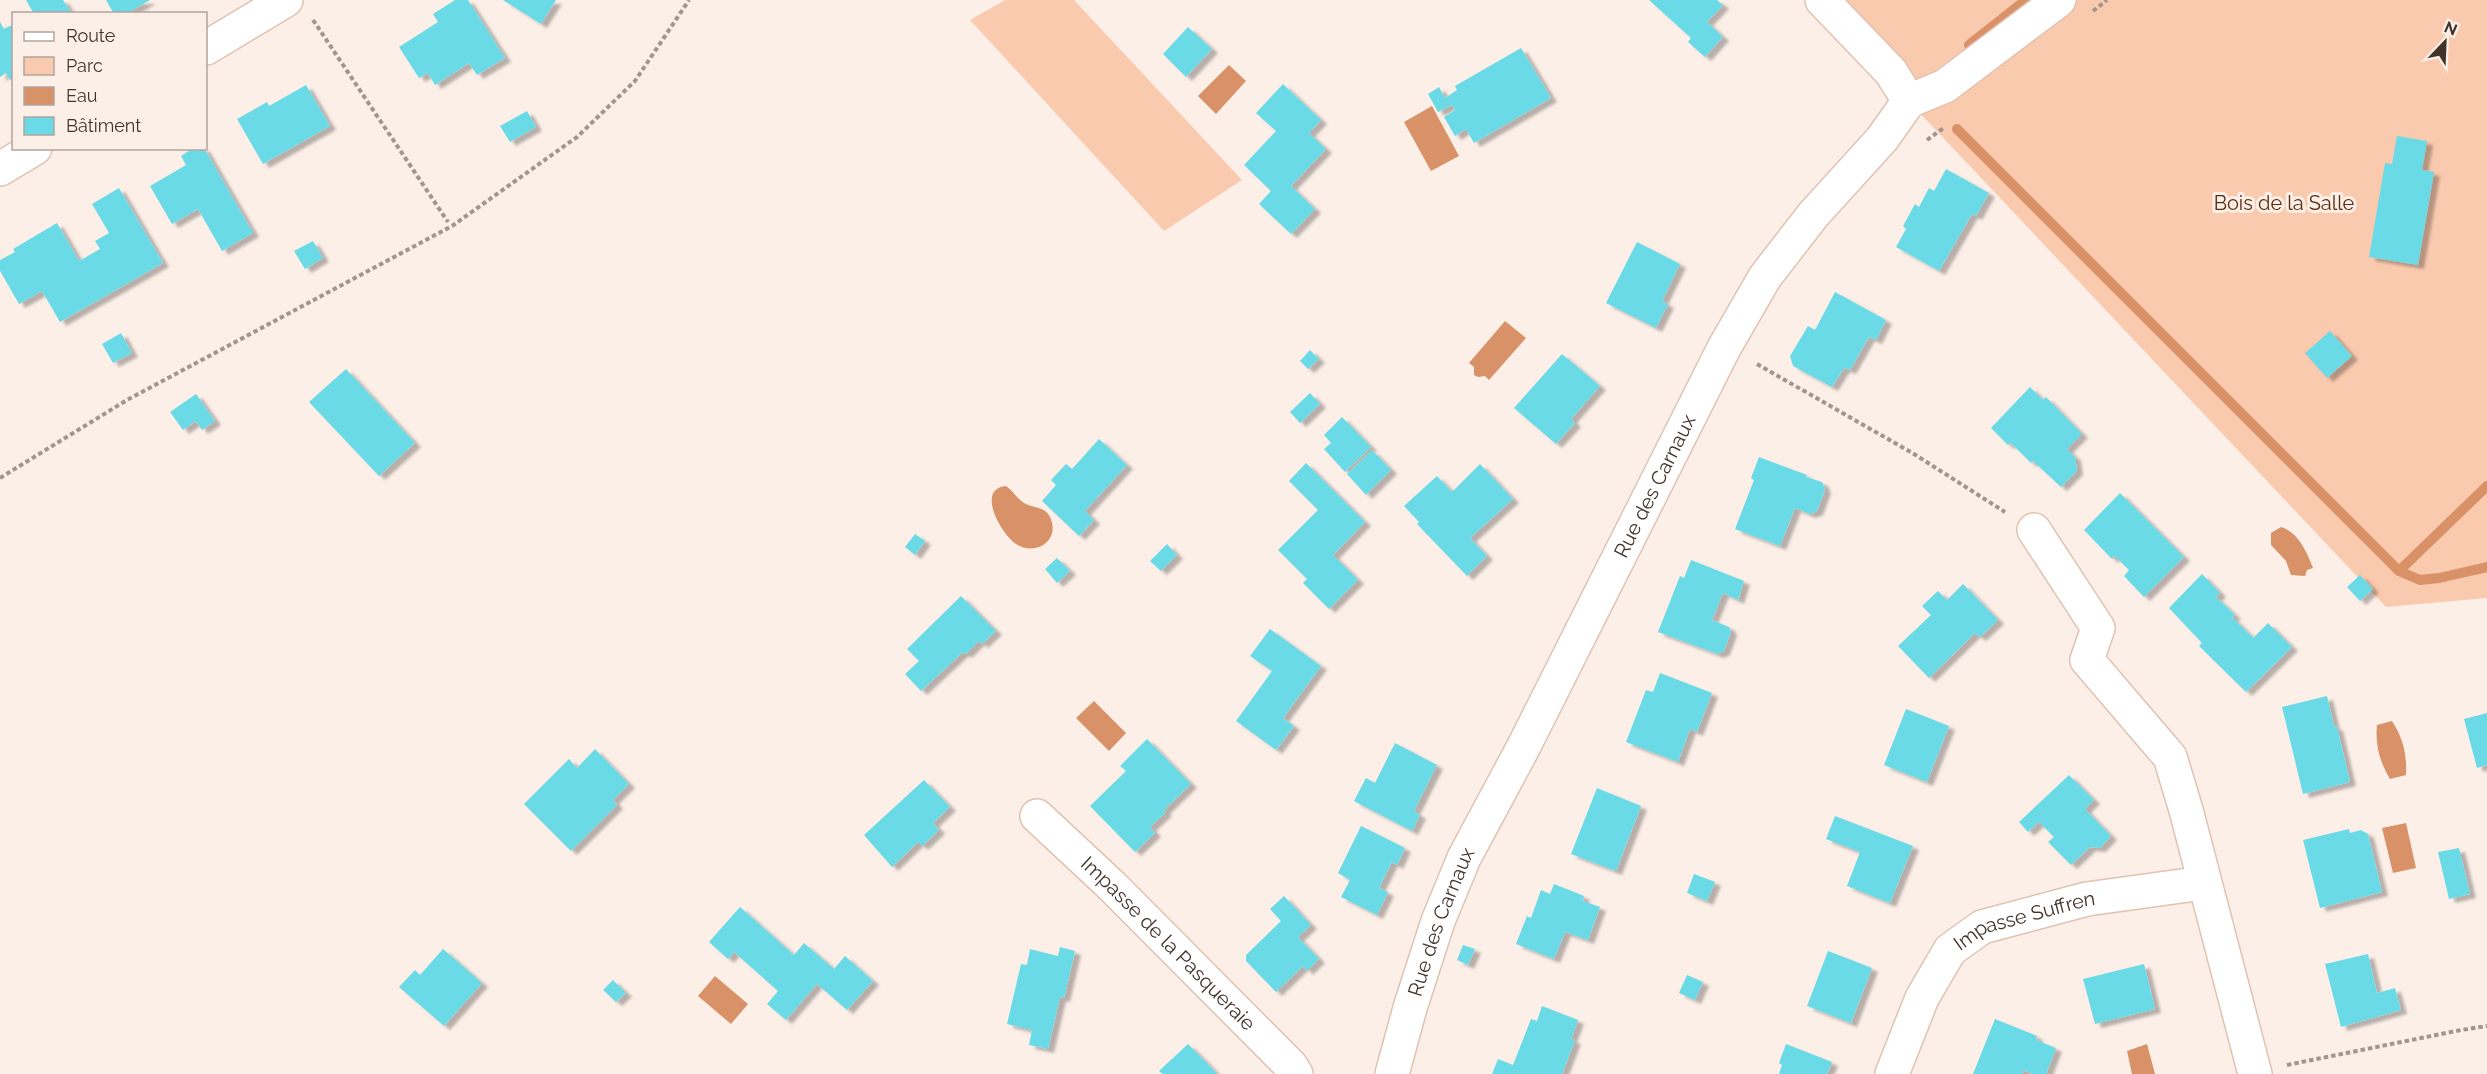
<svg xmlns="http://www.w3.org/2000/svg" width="2487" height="1074" font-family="Raleway,sans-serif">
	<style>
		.green { fill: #facaae }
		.water { fill: #d99168 }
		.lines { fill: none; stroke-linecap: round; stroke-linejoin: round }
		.stream { stroke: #d99168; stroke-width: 10 }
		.building { fill: #6adbe6; filter: url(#shadow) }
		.street-casing { stroke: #e0c2b1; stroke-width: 36 }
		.path { stroke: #a2958e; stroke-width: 4; stroke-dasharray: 4.5 3; stroke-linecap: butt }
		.street { stroke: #fff; stroke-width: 33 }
		.labels { text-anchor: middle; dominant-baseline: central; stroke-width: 6; stroke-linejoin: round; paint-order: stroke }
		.park-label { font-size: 20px; fill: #5b2c0d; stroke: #fcefe8 }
		.street-label { font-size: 20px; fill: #40342d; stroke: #fcefe8 }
	</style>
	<defs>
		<filter id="shadow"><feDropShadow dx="6" dy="4" stdDeviation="1.5" flood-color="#0004"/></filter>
	</defs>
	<rect width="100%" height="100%" fill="#fcefe8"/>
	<path class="green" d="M1005 0H1074L1242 180 1164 231 970 20Z
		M1813 0H2487V598L2386 607Z"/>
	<path class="water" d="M1229 65 1246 81 1216 114 1198 96Z
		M1432 106 1459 156 1431 171 1404 122Z
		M1505 321 1526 338 1489 380 1485 376 1478 377 1474 375V367L1469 363Z
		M1006 486C1014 491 1017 500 1026 504 1035 508 1045 507 1050 517 1061 540 1036 557 1016 544 1002 535 975 489 1006 486Z
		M2281 527C2298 532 2307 552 2313 568L2307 570 2305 576 2291 575 2286 561 2271 545V533Z
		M1094 701 1126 733 1109 751 1076 718Z
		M2392 721C2403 738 2407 754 2406 775L2390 779C2380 762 2375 746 2377 725Z
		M2406 823 2416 868 2393 873 2382 828Z
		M715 976 748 1004 731 1024 698 996Z
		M2147 1044 2155 1074H2132L2127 1051Z"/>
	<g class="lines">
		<path class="stream" d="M1969 45 2026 0
			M1957 129 2399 571 2420 580 2439 578 2487 567
			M2399 571 2487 486"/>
	</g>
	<path class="building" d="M26 0H63L72 14H34Z
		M106 0H150L126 14H114Z
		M455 0H468L505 58 477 75 469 63 435 85 428 73 419 78 399 47 438 22 433 14Z
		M503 0H556L541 24Z
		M1649 0H1717L1723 5 1707 22 1723 37 1705 57 1688 42 1691 38Z
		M0 22 4 29 14 24V78L10 80 6 73 0 77Z
		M1188 27 1212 49 1186 77 1163 54Z
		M1521 48 1551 98 1474 143 1466 129 1455 136 1444 117 1455 110 1452 105 1438 112 1428 94 1439 87 1445 98 1457 90 1455 86Z
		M1283 84 1321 120 1309 133 1326 149 1291 186 1315 209 1291 234 1259 204 1271 191 1244 165 1276 131 1256 113Z
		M306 85 330 126 263 164 237 119 267 102 269 106Z
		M527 111 536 127 510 142 500 126Z
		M2397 136 2427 141 2422 170 2434 172 2418 265 2369 257 2385 163 2392 164Z
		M193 148H204L253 233 222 251 198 209 172 224 150 186 186 165 181 156Z
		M1946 169 1989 193 1976 216 1972 214 1939 271 1896 247 1906 229 1903 226 1915 204 1919 207 1929 188 1934 191Z
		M119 188 163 263 60 322 42 291 19 304 0 271V260L15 252 13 249 57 223 79 261 100 249 95 241 109 233 92 204Z
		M313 241 323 258 305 269 294 251Z
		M1637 242 1680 264 1662 301 1668 304 1656 328 1606 303Z
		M1835 292 1886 320 1876 340 1869 337 1850 370 1844 368 1832 387 1793 366 1790 356 1808 326 1815 330Z
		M2330 331 2352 356 2327 378 2305 353Z
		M121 333 132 353 113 363 102 344Z
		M1310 350 1319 359 1308 369 1300 361Z
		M1562 354 1600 386 1571 419 1575 423 1556 444 1514 408Z
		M346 369 415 443 379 476 309 402Z
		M2030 387 2043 400 2046 397 2082 434 2067 449 2075 457 2077 471 2061 487 2033 461 2031 463 2011 443 2008 445 1991 428Z
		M1310 393 1320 404 1300 423 1290 412Z
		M196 394 215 421 202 430 196 421 183 430 170 412Z
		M1342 417 1371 447 1345 472 1324 449 1331 443 1324 435Z
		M1099 439 1127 465 1085 511 1094 520 1079 536 1042 501 1056 485 1051 480 1066 464 1072 469Z
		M1372 450 1391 470 1366 495 1347 474Z
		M1759 457 1807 475 1806 477 1822 482 1825 490 1817 511 1810 514 1795 508 1780 546 1735 529 1754 480 1751 478Z
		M1306 463 1365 522 1333 555 1358 580 1329 609 1303 583 1307 579 1278 550 1318 510 1289 481Z
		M1480 464 1513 499 1470 538 1487 556 1467 576 1417 524 1419 522 1404 506 1437 476 1452 492Z
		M2120 493 2184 557 2144 597 2124 576 2129 570 2115 556 2112 559 2084 530Z
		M915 534 925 541 915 555 905 547Z
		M1167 544 1177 555 1161 571 1150 561Z
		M1057 558 1070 571 1057 583 1045 569Z
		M1691 560 1744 581 1738 600 1723 593 1712 620 1729 627 1731 632 1724 651 1718 654 1658 632 1680 576 1684 578Z
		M2202 574 2220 593 2216 597 2235 615 2232 617 2253 638 2268 623 2292 647 2246 692 2199 646 2202 643 2169 608Z
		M2360 575 2373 589 2360 601 2347 587Z
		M1963 584 1998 620 1980 637 1975 633 1929 678 1898 646 1931 615 1922 606 1938 591 1947 600Z
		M961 596 996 631 982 644 979 641 966 654 963 652 921 691 905 674 919 661 907 649Z
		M1270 629 1321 666 1283 718 1294 726 1276 750 1236 721 1272 671 1250 656Z
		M1660 673 1712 693 1697 732 1690 729 1678 762 1626 742 1646 690 1653 692Z
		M2327 696 2334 726 2337 727 2350 782 2303 794 2282 707Z
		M1906 709 1949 726 1927 782 1884 765Z
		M2487 713V765L2477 768 2464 719Z
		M1147 739 1191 784 1164 810 1166 812 1150 827 1155 833 1135 852 1090 806 1126 771 1120 766Z
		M1395 743 1437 765 1414 811 1420 815 1412 831 1354 801 1366 778 1375 783Z
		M595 749 629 784 613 800 617 805 571 851 524 804 569 759 577 768Z
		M2069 775 2094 800 2085 809 2111 836 2100 848 2090 847 2071 865 2048 842 2054 837 2039 822 2028 832 2019 822Z
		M924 780 950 807 933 823 939 830 922 846 918 842 892 867 864 835Z
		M1597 788 1641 806 1616 871 1571 854Z
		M1835 816 1913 846 1890 903 1847 886 1860 852 1826 839Z
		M1361 826 1405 848 1397 865 1392 862 1379 888 1388 892 1377 915 1341 897 1350 880 1338 873Z
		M2349 829 2350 833 2361 830 2368 834 2382 892 2320 908 2303 840Z
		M2459 848 2470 894 2449 899 2438 852Z
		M1694 874 1715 882 1707 901 1687 893Z
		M1554 884 1584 896 1583 901 1600 907 1588 940 1565 932 1554 959 1516 944 1527 916 1531 918 1541 890 1550 894Z
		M1284 896 1311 925 1298 937 1319 959 1307 971 1303 966 1276 992 1246 961V955L1281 921 1270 909Z
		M740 907 794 955 804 943 834 969 845 956 873 981 847 1010 817 984 786 1020 767 1004 778 991 734 952 728 959 709 942Z
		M1463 945 1475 949 1468 965 1457 960Z
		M1060 947 1075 951 1064 998 1060 997 1048 1049 1029 1045 1032 1030 1007 1024 1021 964 1027 965 1030 949 1058 956Z
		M443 949 482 983 444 1026 399 987 415 970 420 975Z
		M1828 951 1872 968 1851 1023 1807 1006Z
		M2368 954 2377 993 2395 988 2401 1010 2341 1027 2325 964Z
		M2144 964 2155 1009 2095 1024 2083 979Z
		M1687 975 1703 982 1695 1000 1679 993Z
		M613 980 626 993 616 1002 603 990Z
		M1542 1006 1578 1020 1571 1039 1575 1040 1562 1074H1492L1498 1059 1513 1065 1531 1019 1537 1021Z
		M1995 1019 2037 1036 2036 1040 2056 1048 2046 1074H2033L2023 1070 2022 1074H1973Z
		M1188 1044 1208 1064 1217 1074H1163L1159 1071Z
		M1786 1044 1832 1062 1827 1074H1779L1782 1065 1779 1063Z"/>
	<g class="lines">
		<g class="street-casing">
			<g id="street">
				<path d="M1822 0 1891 72 1909 101"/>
				<path d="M206 48 286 0"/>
				<path d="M0 169 35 148"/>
				<path d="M2034 530 2098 628 2087 660 2170 757 2186 810 2255 1074"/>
				<path id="s1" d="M1037 816 1112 886 1291 1066 1296 1074"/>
				<path id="s2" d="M1392 1074 1410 1008 1438 921 1464 858 1524 746 1724 348 1765 277 1813 215 1882 139 1909 101 1945 86 2059 0"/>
				<path id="s3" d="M1892 1074 1922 998 1950 950 1982 927 2087 899 2203 883"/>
			</g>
		</g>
		<path class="path" d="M2093 11 2107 0
			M313 20 448 222
			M1927 140 1945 127
			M1757 364 1914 454 2005 512
			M0 478 127 400 452 226 577 137 635 81 689 0
			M2287 1065 2461 1030 2487 1026"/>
		<use href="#street" class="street"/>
	</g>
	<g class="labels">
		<g class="park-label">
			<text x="2284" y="203">Bois de la Salle</text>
		</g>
		<g class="street-label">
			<text stroke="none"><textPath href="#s2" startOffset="646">Rue des Carnaux</textPath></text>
			<text stroke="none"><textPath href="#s2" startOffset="160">Rue des Carnaux</textPath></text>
			<text stroke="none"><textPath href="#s3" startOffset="219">Impasse Suffren</textPath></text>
			<text stroke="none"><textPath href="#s1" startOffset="183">Impasse de la Pasqueraie</textPath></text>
		</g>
	</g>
	<rect x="12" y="12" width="195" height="138" fill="#fcefe8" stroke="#b1a49d" stroke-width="1.5"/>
	<rect x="24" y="32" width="30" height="9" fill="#ffffff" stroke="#b1a49d" stroke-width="1.5"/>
	<text x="66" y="42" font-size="18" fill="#40342d">Route</text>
	<rect x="24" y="57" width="30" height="18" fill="#facaae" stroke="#b1a49d" stroke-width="1.5"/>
	<text x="66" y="72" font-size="18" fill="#40342d">Parc</text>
	<rect x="24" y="87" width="30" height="18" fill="#d99168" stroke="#b1a49d" stroke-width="1.5"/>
	<text x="66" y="102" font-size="18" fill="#40342d">Eau</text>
	<rect x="24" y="117" width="30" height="18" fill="#6adbe6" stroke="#b1a49d" stroke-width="1.5"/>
	<text x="66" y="132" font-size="18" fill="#40342d">Bâtiment</text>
	<g transform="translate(2445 42) rotate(23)" stroke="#fcefe8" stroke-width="4.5" paint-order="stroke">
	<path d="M0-4.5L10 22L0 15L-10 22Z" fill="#40342d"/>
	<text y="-9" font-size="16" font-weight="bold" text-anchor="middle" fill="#40342d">N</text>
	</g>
</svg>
